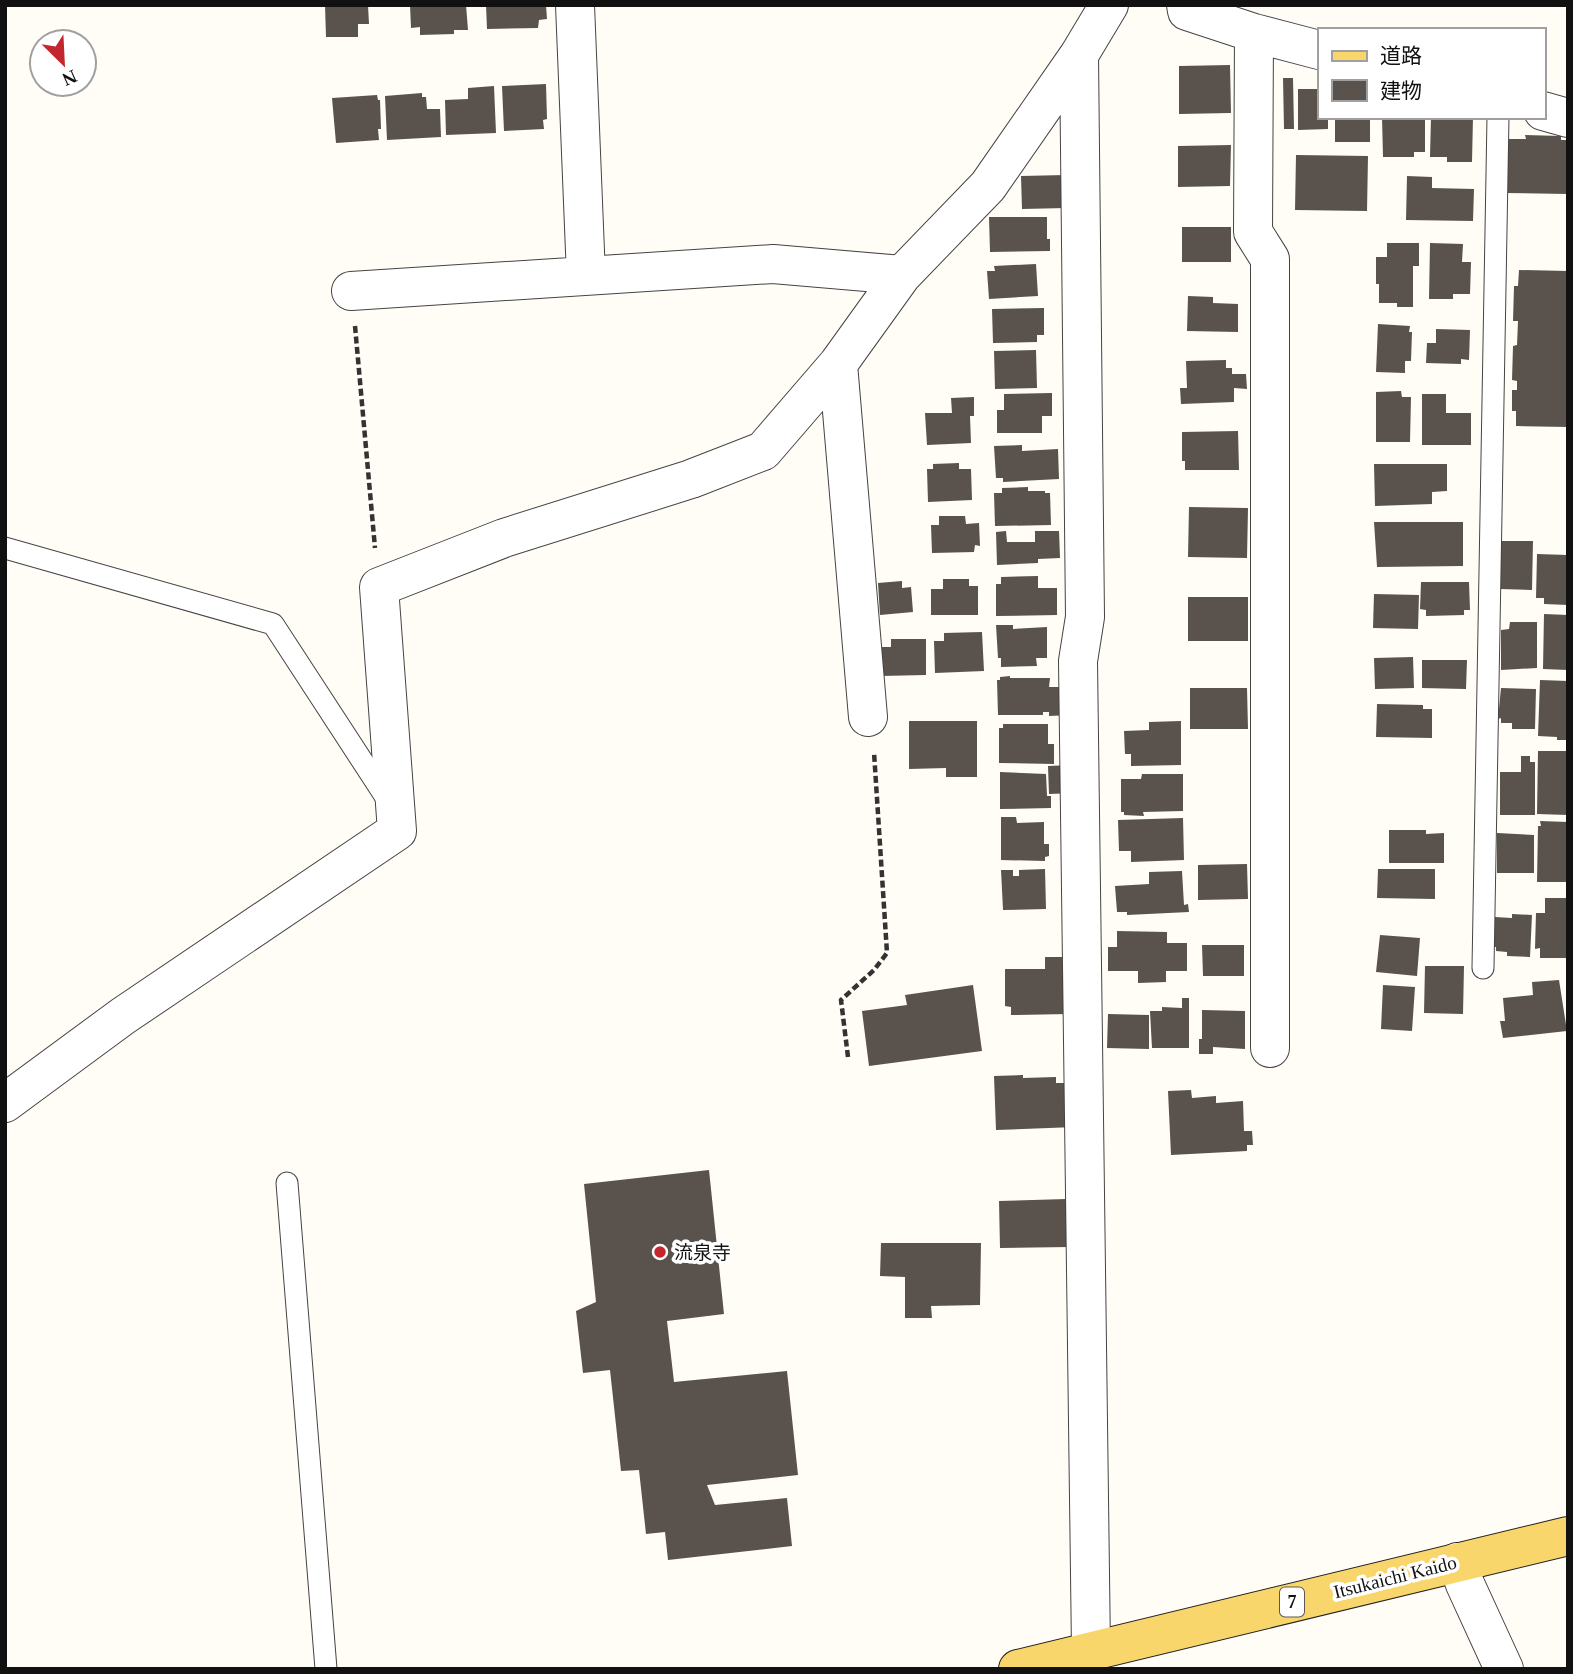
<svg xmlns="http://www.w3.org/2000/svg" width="1573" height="1674" font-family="'Times New Roman','Noto Sans JP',serif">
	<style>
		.building { fill: #5a524d }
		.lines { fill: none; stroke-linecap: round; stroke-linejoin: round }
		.lane-casing { stroke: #444; stroke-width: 23 }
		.street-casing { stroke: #444; stroke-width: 40 }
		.primary-casing { stroke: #222; stroke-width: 40 }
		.path { stroke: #333; stroke-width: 4.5; stroke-dasharray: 7 3.5; stroke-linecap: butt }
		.lane { stroke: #fff; stroke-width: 21 }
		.street { stroke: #fff; stroke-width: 38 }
		.primary { stroke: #f9d66b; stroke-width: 38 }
		.poi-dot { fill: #c4262e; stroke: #fff; stroke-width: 2.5 }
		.labels { text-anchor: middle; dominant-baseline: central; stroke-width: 7; stroke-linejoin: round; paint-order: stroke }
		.shield { fill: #fff; stroke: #585858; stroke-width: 2 }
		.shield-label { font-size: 18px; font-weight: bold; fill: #111 }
		.poi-label { font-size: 19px; fill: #111; stroke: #fff; text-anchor: start }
		.street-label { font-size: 19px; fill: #111; stroke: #fff }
	</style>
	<rect width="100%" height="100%" fill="#fffdf5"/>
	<path class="building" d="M325 5H368L369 24H358V37H326Z
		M410 5H466L468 30H454V34L420 35V27L411 28Z
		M486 5H546L547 19 539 20 538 28 487 29Z
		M1230 65 1231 113 1179 114V66Z
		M1283 78H1293L1294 129H1284Z
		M546 84 547 119 543 120 544 129 504 131 502 86Z
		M494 86 496 133 446 135 445 100 468 99V88Z
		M1298 89H1319V117H1328V129L1298 130Z
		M422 93V97H426L427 109H440L441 137 387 140 385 96Z
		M377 95 378 100H380L381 129H378L379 140 336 143 332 98Z
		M1335 117H1370V142H1335Z
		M1382 117H1422V120H1425V152H1414V157H1383Z
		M1431 117H1473L1472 162H1447V157H1430Z
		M1525 135 1561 136V140H1568V194L1505 193 1506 139H1526Z
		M1231 145 1230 186 1178 187V146Z
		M1296 155 1368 156 1367 211 1295 210Z
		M1066 175V208L1022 209 1021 176Z
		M1407 176 1432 177V188L1474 189 1473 221 1406 220Z
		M989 217H1047V239H1050V251L990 252Z
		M1182 227H1231V262H1182Z
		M1387 243H1419V266H1413V307H1397V303H1379V284H1376V257H1387Z
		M1430 243 1463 244 1462 262H1471L1470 294H1453V299H1429Z
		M1036 264 1038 296 989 299 987 271H995L994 266Z
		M1519 270 1568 271V427L1516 426V411H1512V390H1517V381L1512 380 1513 346 1517 345 1518 321H1513L1514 286H1518Z
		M1188 296 1213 297V303L1238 304V332L1187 331Z
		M1044 308V335H1037V342L993 343 992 309Z
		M1378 324 1410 326 1409 332H1412L1411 361H1405V373L1376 372Z
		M1436 329 1470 330 1469 360 1461 359V364L1426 363 1427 343H1436Z
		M1036 350 1037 388 995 389 994 351Z
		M1226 360V368H1232V374H1246L1247 389 1234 388V402L1181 404 1180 388H1187L1186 361Z
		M1401 391 1402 397H1411L1410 442H1376V392Z
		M1052 393V416H1042V433H997V410H1004V394Z
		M1422 394H1446V413H1471V445H1422Z
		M974 397V416H970L971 443 927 445 925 413H952L951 398Z
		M1238 431 1239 470H1185V461H1182V432Z
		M1022 445V451L1058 449 1059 479 1003 482V478H996L994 446Z
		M959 463V469H971L972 500 928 502 927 469H933V464Z
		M1374 464H1447V491L1432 492V504L1375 506Z
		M1028 487V491H1045V493H1050L1051 525 995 526 994 493H1002V488Z
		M1189 507 1248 508 1247 558 1188 557Z
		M939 516H965L966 524 979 523 980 546 975 545 974 552 932 553 931 525H939Z
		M1374 522H1463V566L1377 567Z
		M1006 531 1007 542H1035V531H1059L1060 558 1038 559V563L997 565 996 532Z
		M1501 541H1533L1532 590 1500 589Z
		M1537 554 1568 555V605L1544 604V598H1536Z
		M1038 576V588H1057V615L996 616V584H1001V577Z
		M943 579H969V586H978V615H931V589H943Z
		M902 581V588L911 587 913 612 880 615 878 583Z
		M1421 582H1469L1470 610H1464V615L1426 616V610L1420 609Z
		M1374 594 1419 595 1418 629 1373 628Z
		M1188 597H1248V641H1188Z
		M1544 614 1568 615V670L1543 669Z
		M1510 622H1537V668L1501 670V630L1509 629Z
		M996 625H1013V629L1047 627V658H1036L1037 666 1001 667V658H998Z
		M982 632 984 671 935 673 934 641H944V633Z
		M891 639H926V675L881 676 880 647H891Z
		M1413 657 1414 688 1375 689 1374 658Z
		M1422 660H1467L1466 689 1422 688Z
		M1010 676V678H1050L1049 687H1072V715L1049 716V712H1043V715H998L997 680H1000V677Z
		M1540 680 1568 681V740H1557V737L1538 736Z
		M1190 688H1247L1248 729H1190Z
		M1501 688 1536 689 1535 729H1512V723H1501V718L1498 719Z
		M1377 704 1423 705V709H1432V738L1376 737Z
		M909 721H977V777H946V768L909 769Z
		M1181 721V765L1131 766V754H1125L1124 731 1149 730V722Z
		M1003 724H1048V744H1054V764L999 763V728H1003Z
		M1538 751H1568V815L1537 814Z
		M1521 756H1530V762H1535V815H1500V772H1521Z
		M1073 765 1074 793 1049 794 1048 766Z
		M1000 772 1046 774 1047 796H1051V808L1000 809Z
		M1142 774H1183V811L1143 812 1144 816 1124 815V812H1121V779H1141Z
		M1001 817H1016L1017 823 1044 822V844H1049V856L1045 857V861L1001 860Z
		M1183 818 1184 860 1131 862V851H1119L1118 820Z
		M1540 821 1568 822V882H1537L1538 826H1541Z
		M1389 830H1426V834L1444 833V863H1389Z
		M1497 833 1534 835V873H1497Z
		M1247 864 1248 899 1198 900V865Z
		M1045 869 1046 909 1003 910 1001 870H1013V876H1019V870Z
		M1378 869H1435V899L1377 898Z
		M1182 871 1184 905 1188 904 1189 912 1127 915V912H1117L1115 886 1149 884V872Z
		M1545 898H1568V958H1540V948L1535 949 1536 913H1545Z
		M1512 914 1532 915 1530 957 1507 956V952L1496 951V947H1494L1495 917 1512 918Z
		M1117 931 1167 932V943H1187V971H1166V982L1138 983V971H1108V947H1117Z
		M1380 935 1420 938 1417 976 1376 972Z
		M1202 945H1244V976H1203Z
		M1045 957H1063L1068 1014 1011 1015V1007L1005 1006V969H1045Z
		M1425 966H1464L1463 1014 1424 1013Z
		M1559 980 1567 1031 1503 1038 1500 1021H1505L1503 998 1533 995 1532 982Z
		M973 985 982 1051 869 1066 862 1011 907 1005 905 995Z
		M1383 985 1415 987 1412 1031 1381 1029Z
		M1182 998H1189V1048H1152L1150 1011H1162V1007L1182 1008Z
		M1202 1010 1245 1011V1049L1213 1047V1054H1199V1039H1202Z
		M1108 1014 1149 1015V1049L1107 1048Z
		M1023 1075V1078L1056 1077V1083H1073L1075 1127 996 1130 994 1076Z
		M1191 1090 1192 1098 1216 1096V1103L1243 1101 1244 1131H1252L1253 1145H1247V1151L1171 1155 1168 1091Z
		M709 1170 724 1314 667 1321 674 1382 787 1371 798 1475 707 1485 715 1505 787 1498 792 1546 668 1560 665 1532 646 1534 639 1470 621 1471 610 1370 583 1373 576 1311 596 1302 584 1184Z
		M1066 1199 1069 1247 1000 1248 999 1201Z
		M881 1243H981L980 1305 931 1306 932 1318H905V1277L880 1276Z"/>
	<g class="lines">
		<g class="lane-casing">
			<path id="lane" d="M5 548 273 624 389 802
				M1483 968 1498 117
				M287 1183 326 1669"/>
		</g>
		<g class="street-casing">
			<path id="street" d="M575 5 586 276
				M1186 5 1187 11 1254 33 1319 50
				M1254 33 1253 232 1270 259V1048
				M1079 55 1085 617 1078 661 1091 1650
				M1543 111 1568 118
				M351 291 773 264 902 275
				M838 364 868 717
				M5 1103 123 1016 397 831 379 587 504 538 691 479 763 451 838 364 902 275 988 186 1079 55 1109 5
				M1457 1562 1465 1584 1504 1669"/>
		</g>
		<g class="primary-casing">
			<path id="primary" d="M1018 1669 1568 1536"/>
		</g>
		<path class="path" d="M355 326 375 548
			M848 1057 841 1000 874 970 887 953 874 752"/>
		<use href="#lane" class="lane"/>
		<use href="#street" class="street"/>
		<use href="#primary" class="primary"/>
	</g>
	<circle class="poi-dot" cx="660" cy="1252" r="7"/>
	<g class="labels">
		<rect class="shield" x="1280" y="1587.5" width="24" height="29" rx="5"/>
		<g class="shield-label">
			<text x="1292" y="1602">7</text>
		</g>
		<g class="poi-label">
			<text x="674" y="1252">流泉寺</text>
		</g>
		<g class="street-label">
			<text transform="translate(1395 1577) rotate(-14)">Itsukaichi Kaido</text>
		</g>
	</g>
	<rect width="1573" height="1674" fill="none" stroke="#111111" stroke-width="14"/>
	<rect x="1318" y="28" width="228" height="91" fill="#ffffff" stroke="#a0a0a0" stroke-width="2"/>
	<rect x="1332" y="51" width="35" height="10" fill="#f9d66b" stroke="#a0a0a0" stroke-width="2"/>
	<text x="1380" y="63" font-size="21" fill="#111111">道路</text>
	<rect x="1332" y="80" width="35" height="21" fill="#5a524d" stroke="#a0a0a0" stroke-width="2"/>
	<text x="1380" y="98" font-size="21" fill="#111111">建物</text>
	<g transform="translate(63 63) rotate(156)"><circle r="33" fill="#ffffff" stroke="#a0a0a0" stroke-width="2"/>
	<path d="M0-5L12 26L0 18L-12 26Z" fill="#c4262e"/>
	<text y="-10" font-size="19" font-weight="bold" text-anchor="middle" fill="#111111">N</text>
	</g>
</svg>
